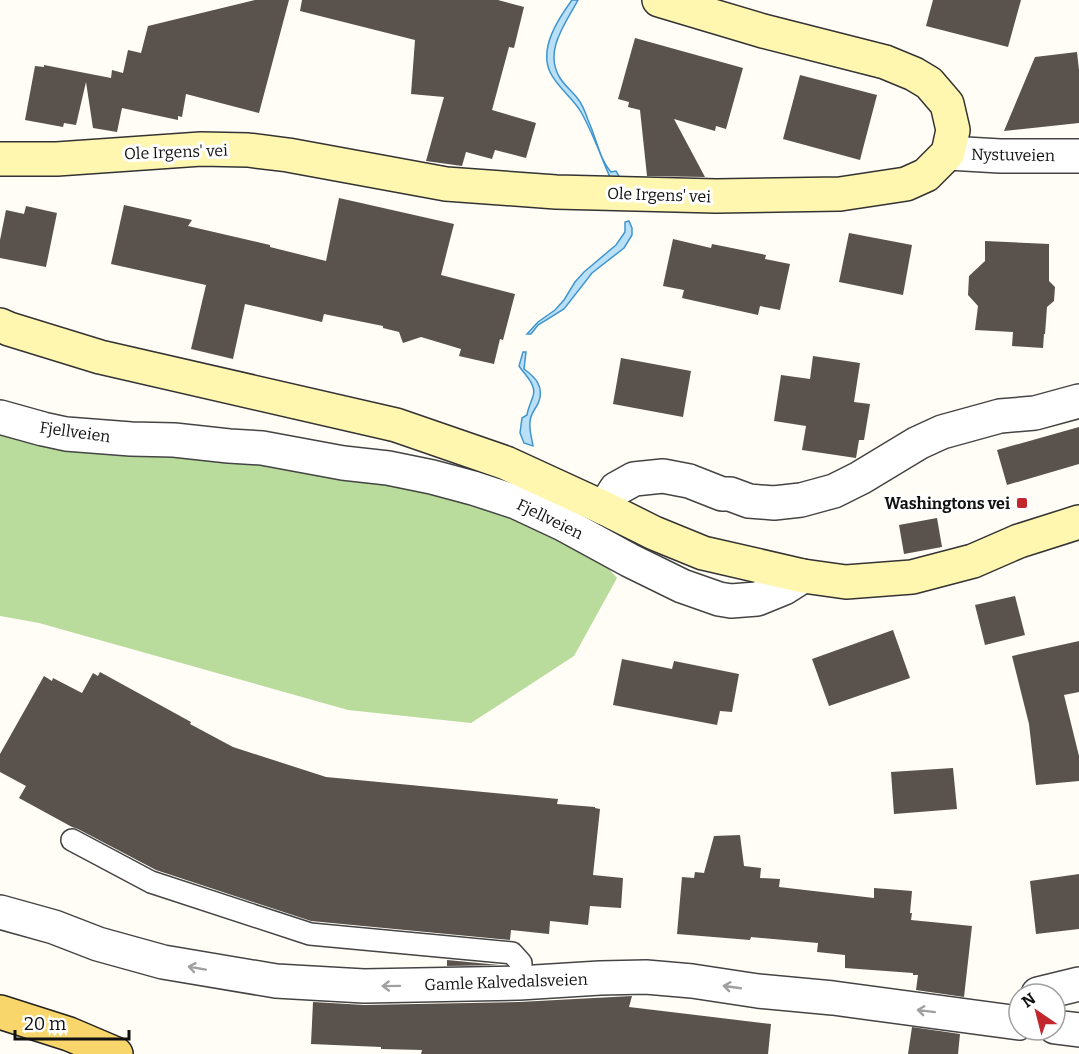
<svg xmlns="http://www.w3.org/2000/svg" width="1079" height="1054" font-family="Bitter,serif">
	<style>
		.forest { fill: #b9dc9c }
		.water { fill: #b9e0f7; stroke: #3f96cf; stroke-width: 1.5 }
		.building { fill: #5a524d }
		.lines { fill: none; stroke-linecap: round; stroke-linejoin: round }
		.lane-casing { stroke: #444; stroke-width: 24 }
		.street-casing { stroke: #444; stroke-width: 36 }
		.secondary-casing { stroke: #333; stroke-width: 36 }
		.primary-casing { stroke: #222; stroke-width: 36 }
		.lane { stroke: #fff; stroke-width: 21 }
		.street { stroke: #fff; stroke-width: 33 }
		.secondary { stroke: #fff6b0; stroke-width: 33 }
		.primary { stroke: #f9d66b; stroke-width: 33 }
		.oneway { stroke: #a0a0a0 }
		.poi-dot { fill: #c4262e; stroke: #fff; stroke-width: 2 }
		.labels { text-anchor: middle; dominant-baseline: central; stroke-width: 6; stroke-linejoin: round; paint-order: stroke }
		.street-label { font-size: 16px; fill: #111; stroke: #fff }
		.poi-label { font-size: 16px; font-weight: bold; fill: #111; stroke: #fff; text-anchor: end }
	</style>
	<rect width="100%" height="100%" fill="#fffdf5"/>
	<path class="forest" d="M0 431 149 455 445 479 581 538 617 578 574 656 471 723 348 710 39 623 0 616Z"/>
	<path class="water" d="M572 0H578C566 23 543 51 560 78 565 86 573 92 578 99 582 104 586 114 588 120 596 137 599 158 611 172L616 171 619 176 620 185 613 184C602 160 594 135 581 112 573 98 557 87 550 72 539 48 558 19 572 0Z
		M629 221 632 228V235L624 248 592 273 564 309 538 325 531 334H527L538 322 555 310 564 300 575 282 584 272 616 245 625 232V222Z
		M523 352H526L524 369C535 377 544 386 539 401 537 408 530 413 530 422 529 430 532 439 533 446L524 443 520 433 522 418 527 415C528 408 531 403 533 396 537 385 525 375 519 366Z"/>
	<path class="building" d="M255 0H289L259 113 186 94 182 117 178 116V120L122 108 117 132 93 128 86 82 76 125 64 123 63 127 25 120 35 66 44 67V65L111 78 112 70 123 73 128 50 141 53 148 26Z
		M302 0H498L524 7 514 48 509 47 492 110 536 123 526 158 495 150 492 159 466 152 462 166 426 161 444 97 411 94 415 40 300 11Z
		M933 0H1021L1008 47 926 26Z
		M635 38 743 68 726 129 716 126 715 131 674 119 705 177 647 176 640 110 628 107 629 102 618 99Z
		M1077 52 1079 70V123L1004 131 1035 57Z
		M800 75 877 95 860 160 783 139Z
		M339 198 454 224 441 275 515 294 503 340 500 339 494 364 459 356 461 349 421 337 403 343 399 332 383 328V326L324 314 322 322 245 304 233 359 191 349 206 285 111 264 124 205 192 220 188 226 270 245V247L326 261Z
		M26 206 57 213 46 267 0 258V240L6 210 24 214Z
		M849 233 912 245 903 295 839 282Z
		M673 239 711 248 712 244 766 255 765 259 790 264 780 310 760 306 758 315 682 298 684 290 663 286Z
		M985 241 1049 244V281L1055 287 1054 301 1047 307 1045 334H1044L1043 348 1012 346 1013 332 975 330 978 306 968 295 969 276 985 261Z
		M813 356 860 363 854 402 870 404 864 440H859L856 458 802 450 806 426 774 421 781 375 810 379Z
		M621 358 691 371 683 417 613 404Z
		M1079 427V464L1007 485 997 450Z
		M937 518 942 547 904 554 899 525Z
		M1015 596 1025 635 985 645 975 605Z
		M893 630 910 678 829 706 812 659Z
		M1079 641V692L1064 695 1079 756V781L1036 785 1029 724 1012 656Z
		M622 659 672 669 674 661 739 674 732 712 720 711 717 725 613 705Z
		M100 672 191 722 190 724 233 747 326 777 558 799 557 804 595 807V808L600 809 593 875 623 878 621 908 590 906 588 925 550 921 549 934 511 930 510 940 311 921 156 870 78 829 72 827 19 798 26 786 0 772V754L44 676 52 681 53 678 82 693 93 673 98 676Z
		M953 768 957 809 894 814 891 772Z
		M740 835 744 866 761 868 760 878 780 879 779 887 874 898V888L912 891 910 913H912L911 920 972 926 964 997 916 990 918 975H913V973L845 968V955L817 952 818 943 751 937 750 940 677 934 682 877 694 878 695 872 704 873 714 836Z
		M1079 874V929L1036 934 1030 881Z
		M447 960 499 965 447 966Z
		M632 996 629 1007 771 1024 768 1054H421L422 1050 381 1049V1047L311 1044 313 1002 364 1005 519 1002Z
		M912 1027 960 1034 958 1054H908Z"/>
	<g class="lines">
		<g class="lane-casing">
			<path id="lane" d="M72 840 151 882 310 934 512 953 521 963 519 983"/>
		</g>
		<g class="street-casing">
			<path id="street" d="M948 153 1000 156H1079
				M0 417 43 429 66 434 131 439 174 440 229 446 262 448 343 463 388 468 432 477 473 488 516 502 563 524 629 560 682 586 719 599 731 601 757 599 784 588 803 576
				M604 508 616 489 634 479 663 476 689 481 722 494H730L749 501 774 503 801 500 834 491 860 478 918 443 942 432 1000 416 1035 413 1079 401
				M0 912 54 927 98 944 163 962 276 981 364 986 519 983 600 978 646 977 692 981 758 991 833 998 1019 1023
				M1038 994 1079 984
				M1055 1027 1079 1030"/>
		</g>
		<g class="secondary-casing">
			<path id="secondary" d="M0 159H57L201 149 248 150 288 155 446 184 556 192 716 196 840 194 906 184 926 175 948 153 953 130 947 104 929 83 914 74 885 62 763 31 659 0
				M0 325 9 329 100 357 396 425 506 463 604 508 654 533 703 553 803 576 846 582 912 577 973 561 1019 541 1079 522"/>
		</g>
		<g class="primary-casing">
			<path id="primary" d="M0 1012 69 1034 116 1054"/>
		</g>
		<use href="#lane" class="lane"/>
		<use href="#street" class="street"/>
		<use href="#secondary" class="secondary"/>
		<use href="#primary" class="primary"/>
	</g>
	<defs><path id="oneway-shaft" d="M-6 0H5M1.5-3L5.5 0L1.5 3" fill="none" stroke-width="1.6" stroke-linecap="round" stroke-linejoin="round" transform="scale(1.5)"/></defs>
	<g class="oneway">
		<use href="#oneway-shaft" transform="translate(197 968) rotate(-170)"/>
		<use href="#oneway-shaft" transform="translate(391 986) rotate(179)"/>
		<use href="#oneway-shaft" transform="translate(732 987) rotate(-172)"/>
		<use href="#oneway-shaft" transform="translate(926 1011) rotate(-173)"/>
	</g>
	<rect class="poi-dot" x="1016" y="497" width="12" height="12" rx="3"/>
	<g class="labels">
		<g class="street-label">
			<text transform="translate(176 152) rotate(-2)">Ole Irgens' vei</text>
			<text transform="translate(1013 155) rotate(1)">Nystuveien</text>
			<text transform="translate(659 195) rotate(2)">Ole Irgens' vei</text>
			<text transform="translate(75 432) rotate(8)">Fjellveien</text>
			<text transform="translate(550 519) rotate(26)">Fjellveien</text>
			<text transform="translate(506 982) rotate(-2)">Gamle Kalvedalsveien</text>
		</g>
		<g class="poi-label">
			<text x="1010" y="503">Washingtons vei</text>
		</g>
	</g>
	<g transform="translate(1037 1012) rotate(325)"><circle r="28" fill="#ffffff" stroke="#a0a0a0" stroke-width="1.5"/>
	<path d="M0-4.5L10 22L0 15L-10 22Z" fill="#c4262e"/>
	<text y="-9" font-size="16" font-weight="bold" text-anchor="middle" fill="#111111">N</text>
	</g>
	<path d="M15 1030v9h114v-9" fill="none" stroke="#111111" stroke-width="3"/>
	<text x="24" y="1030" font-size="18" fill="#111111" stroke="#ffffff" stroke-width="4.5" paint-order="stroke">20 m</text>
</svg>
